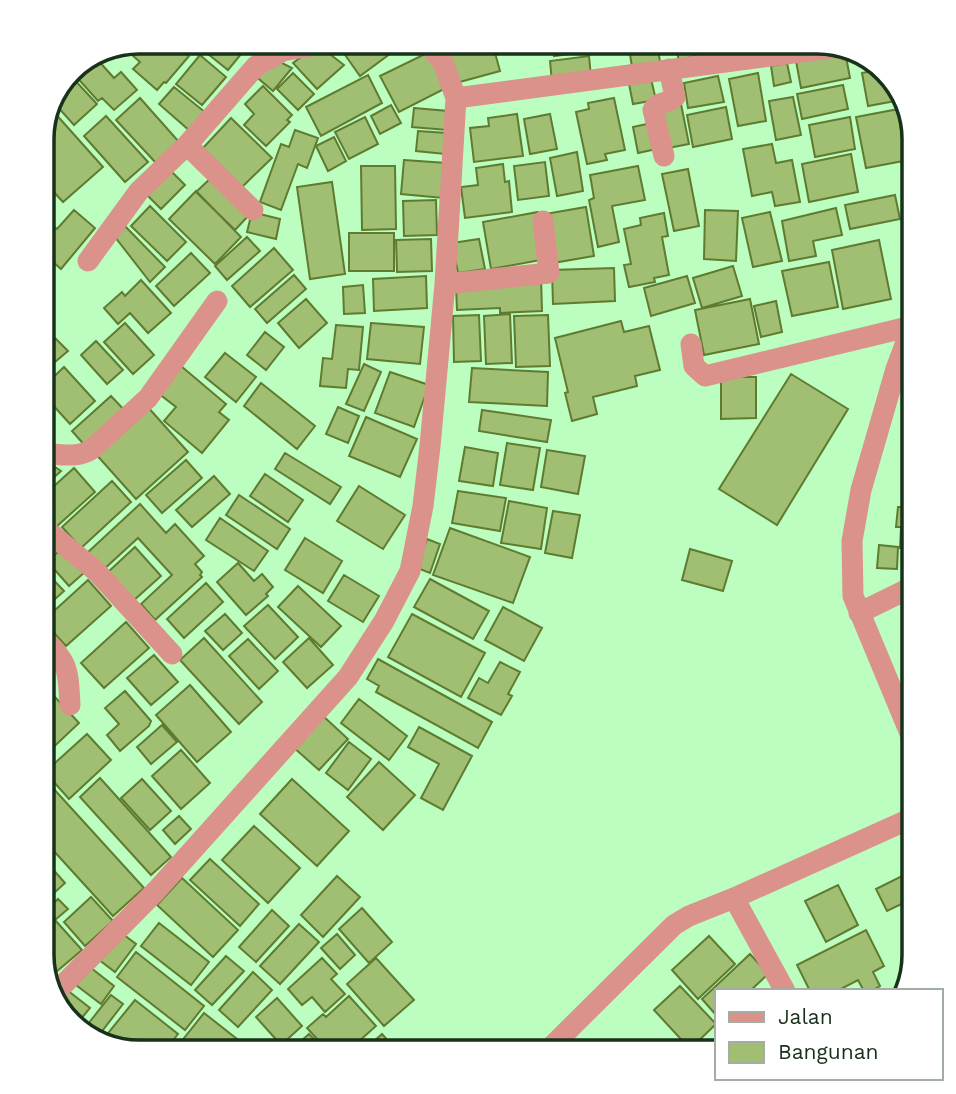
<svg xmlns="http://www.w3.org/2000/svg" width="956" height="1094" font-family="'Work Sans',sans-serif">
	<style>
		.building { fill: #a0bf72; stroke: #5f7b30; stroke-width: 2 }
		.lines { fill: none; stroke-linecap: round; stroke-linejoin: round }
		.street { stroke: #da928a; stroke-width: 21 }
		.rim { fill: none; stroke: #17311a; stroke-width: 3.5 }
	</style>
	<rect width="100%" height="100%" fill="#bbfec0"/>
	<path class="building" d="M139 42H173L189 56 166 83 164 82 157 90 133 69 140 62 124 48Z
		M193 42H239L246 48 228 70Z
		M357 42H406L360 76 343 52Z
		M445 42H492L500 71 456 83Z
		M553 42H592L593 51 554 56Z
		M628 42H657L660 62 632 67Z
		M674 42H696L699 55 679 60Z
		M702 42H743L745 49 706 59Z
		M318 45 344 65 317 89 293 63Z
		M845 51 850 78 801 88 796 61Z
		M429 52 446 88 399 112 380 76Z
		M200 55 226 77 202 105 176 84Z
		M589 56 591 77 552 82 550 61Z
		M96 58 114 78 121 72 137 90 114 110 102 98 98 101 73 73 83 63Z
		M274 59 292 68 273 91 253 74Z
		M787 63 791 82 774 86 771 66Z
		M882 69 894 80 901 100 868 106 862 73Z
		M293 73 314 94 298 110 277 89Z
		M758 73 766 121 738 126 729 79Z
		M70 75 97 104 74 125 56 105Z
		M368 75 382 103 321 136 306 107Z
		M718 76 724 102 688 108 684 83Z
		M651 79 656 100 633 104 629 84Z
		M843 85 848 109 802 119 797 94Z
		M263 86 292 115 287 120 290 122 266 146 244 125 254 114 245 104Z
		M174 87 206 113 190 131 159 104Z
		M793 97 801 135 776 140 769 101Z
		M140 98 179 142 156 163 116 120Z
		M614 98 625 150 605 154 607 160 587 164 576 112 589 109 588 103Z
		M681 104 689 144 663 149 655 110Z
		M391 105 401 123 380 134 371 116Z
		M726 107 732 139 693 147 687 115Z
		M414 108 448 111 447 130 412 127Z
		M904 108 913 136 914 159 866 168 856 117Z
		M53 111 103 167 63 202 42 179V132Z
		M517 114 523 156 474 162 470 128 489 126 488 118Z
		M550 114 557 149 530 154 524 119Z
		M106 116 148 162 125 182 84 136Z
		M365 117 378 144 349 159 335 132Z
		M850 117 855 149 815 157 809 125Z
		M231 118 272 158 242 187 203 148Z
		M656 122 661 148 638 153 633 127Z
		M295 130 318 138 307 168 298 164 281 210 260 202 281 144 289 147Z
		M418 131 447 133 445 154 416 151Z
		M334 137 346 161 328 171 316 146Z
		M772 144 776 163 792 160 800 202 775 206 772 192 752 196 743 149Z
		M577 152 583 191 557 196 550 158Z
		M851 154 858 192 809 202 802 164Z
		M404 160 446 163 443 198 401 194Z
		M545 162 549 196 518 200 514 166Z
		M503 164 505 182 509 181 512 212 465 218 461 187 478 185 476 168Z
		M361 166H395L396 229 362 230Z
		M638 166 645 200 612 206 619 242 598 247 589 200 594 198 590 175Z
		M168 168 185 185 161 209 144 192Z
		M688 169 699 226 674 231 662 174Z
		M212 177 250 214 235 230 196 192Z
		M332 182 345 274 310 279 297 187Z
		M196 191 241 237 215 264 169 219Z
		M895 195 900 219 850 229 845 205Z
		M436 200 437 235 404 236 403 201Z
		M150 206 186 242 167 261 131 226Z
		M586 207 594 256 553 263 545 214Z
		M836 208 842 235 813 241 816 256 789 261 782 221Z
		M74 210 95 228 61 269 42 252V238L53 226 57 229Z
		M705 210 738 211 736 261 704 259Z
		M252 212 280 219 276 239 247 232Z
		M538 212 546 259 491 269 483 222Z
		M770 212 782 261 753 267 742 218Z
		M664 213 668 236 662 237 669 275 654 278 655 282 629 287 624 265 631 264 624 229 641 225 640 218Z
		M119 220 165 267 150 282 115 237Z
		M349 233H394V271H349Z
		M247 237 260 251 227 280 215 266Z
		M431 239 432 271 397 272 396 240Z
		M479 239 485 269 458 273 452 243Z
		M879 240 891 299 843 309 832 250Z
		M274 248 293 270 250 307 232 286Z
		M191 253 210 273 174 306 156 286Z
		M829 262 838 307 792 316 782 271Z
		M733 266 742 296 702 308 693 278Z
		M614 268 615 301 553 304 552 270Z
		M294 275 306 289 267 323 255 309Z
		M426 276 427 308 374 311 373 279Z
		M687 276 695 303 651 316 644 288Z
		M42 277 54 290 42 300Z
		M541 277 542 311 500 313V308L457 310 456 287Z
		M141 280 171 313 148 333 130 313 118 324 104 308 122 292 125 296Z
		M363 285 365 313 344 314 343 287Z
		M306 299 327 323 299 348 278 323Z
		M750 299 759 344 704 355 695 310Z
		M776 301 782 332 761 337 754 306Z
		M510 314 512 363 486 364 484 316Z
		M479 315 481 361 454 362 453 316Z
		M548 315 550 366 516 367 514 316Z
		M621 321 624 332 649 326 660 370 635 376 637 386 593 397 597 414 572 421 565 393 568 392 555 338Z
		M125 323 154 355 133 374 104 342Z
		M371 323 424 327 420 364 367 359Z
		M42 325 68 351 42 373Z
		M336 325 363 327 359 370 348 369 346 388 320 386 323 358 332 359Z
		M265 332 284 347 266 370 247 355Z
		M96 341 123 370 107 384 81 355Z
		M225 353 256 377 236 402 205 377Z
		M364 364 381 372 364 411 346 404Z
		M181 366 226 404 219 412 229 420 202 453 164 421 176 407 158 393Z
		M64 367 95 401 70 424 42 393V388Z
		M472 368 548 372 547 406 469 402Z
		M390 372 429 385 414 427 375 413Z
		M791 374 848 409 777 525 719 489Z
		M721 377H756V418L721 419Z
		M261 383 315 426 297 449 244 406Z
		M111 396 127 413 88 449 72 431Z
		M146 405 188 452 136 499 94 452Z
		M338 407 359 416 348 443 326 434Z
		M482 410 551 420 547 442 479 431Z
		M366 417 417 439 400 477 349 456Z
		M507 443 540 448 533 490 500 485Z
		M465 447 498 453 493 486 459 481Z
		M547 450 585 456 578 494 541 487Z
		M285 453 341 487 330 504 275 469Z
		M42 458 61 471 42 488Z
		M186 460 202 478 162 513 146 495Z
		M74 468 95 492 56 527 42 512V497Z
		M265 474 303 500 288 522 250 496Z
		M214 476 230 494 192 527 176 510Z
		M112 481 131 502 81 548 62 527Z
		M359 486 405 515 383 549 337 521Z
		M458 491 506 498 500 531 452 523Z
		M239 495 290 529 277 549 226 515Z
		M509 501 547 508 541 549 501 543Z
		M140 504 166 533 175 524 204 556 195 564 202 572 200 575 202 577 155 620 141 604 172 575 138 538 103 570 87 553Z
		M898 507H914V549L900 548 901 527H896Z
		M553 511 580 515 572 558 545 553Z
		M220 518 268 551 254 571 206 540Z
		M450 528 530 557 513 603 433 575Z
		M305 538 342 561 323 593 285 570Z
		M427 539 440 544 430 573 417 568Z
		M879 545 898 547 897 569 877 568Z
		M135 547 161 576 133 601 107 573Z
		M63 548 85 572 69 586 47 561Z
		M690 549 732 561 723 591 682 580Z
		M238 563 254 581 262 574 273 587 266 594 268 596 246 615 217 582Z
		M44 570 64 591 42 611V572Z
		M344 575 379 596 363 622 328 601Z
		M430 579 489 611 473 639 414 607Z
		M88 580 111 606 66 646 43 621Z
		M206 583 223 602 184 638 167 619Z
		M298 586 341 626 321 647 278 607Z
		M268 605 298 637 275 659 244 626Z
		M503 607 542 628 524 661 485 640Z
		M225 614 242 633 223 650 205 631Z
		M412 614 485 653 461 697 388 657Z
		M126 622 149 648 104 688 81 663Z
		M204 638 262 702 239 724 180 660Z
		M309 638 333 665 307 688 283 662Z
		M248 639 278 671 259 689 229 656Z
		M154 655 178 682 151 705 127 678Z
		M378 659 492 722 478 748 376 692 379 686 367 679Z
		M500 662 520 672 508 694 512 696 501 715 468 698 479 678 488 683Z
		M190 685 231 732 197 762 156 715Z
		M125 691 151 721 149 726 120 751 107 735 119 724 105 708Z
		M55 697 79 723 42 758V709Z
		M359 699 407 736 389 760 341 723Z
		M322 715 348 739 319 770 293 747Z
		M162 725 177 742 151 764 137 747Z
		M419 727 472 756 443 810 421 798 439 764 408 747Z
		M87 734 111 760 69 799 45 772Z
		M349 742 371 759 348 790 326 773Z
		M181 750 210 783 181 809 152 776Z
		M379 762 415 795 383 830 347 797Z
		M42 776 144 888 113 916 42 838Z
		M100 778 171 857 151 875 80 797Z
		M142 779 171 811 150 830 121 798Z
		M292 779 349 831 317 866 260 814Z
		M179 816 191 829 175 844 163 830Z
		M254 826 300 868 268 903 222 860Z
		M42 857 65 883 42 904Z
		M210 859 259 904 240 926 190 880Z
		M908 873 914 886V898L887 911 876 889Z
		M337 876 360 897 323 937 301 915Z
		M182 878 238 930 213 957 157 905Z
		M838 885 858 925 826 942 805 901Z
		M91 897 113 921 85 946 64 922Z
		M58 899 68 909 55 920 82 950 56 972 42 955V914Z
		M362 908 392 942 369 963 339 929Z
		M272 910 289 926 256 962 239 947Z
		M159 923 209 962 191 985 141 946Z
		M299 924 319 942 280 984 260 966Z
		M866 930 884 966 873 972 880 986 871 991H864L858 980 837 991H810L797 965Z
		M120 932 136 944 115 972 98 959Z
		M337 934 355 955 340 969 321 948Z
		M709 936 735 964 698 999 672 970Z
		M136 952 204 1006 185 1030 117 977Z
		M750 954 768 974 750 991H716V1015L702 999Z
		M226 956 244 971 212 1005 195 990Z
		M322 958 337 974 331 979 345 994 325 1012 312 997 302 1005 288 989Z
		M376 958 414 1000 384 1026 347 984Z
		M86 964 114 986 101 1004 72 982Z
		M253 972 272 990 238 1027 219 1010Z
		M680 986 716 1024 690 1049 654 1010Z
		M67 990 90 1008 76 1025 62 1014 58 1001Z
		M111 995 123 1004 96 1039 84 1029Z
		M349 996 376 1026 347 1052H343L339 1047 333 1052H329L307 1028 323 1014 326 1017Z
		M277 998 302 1026 281 1045 256 1017Z
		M135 1000 178 1034 164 1052H139L100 1043Z
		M204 1013 237 1039 227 1052H173Z
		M309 1034 326 1052H289Z
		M382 1034 398 1052H362Z"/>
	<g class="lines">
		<path class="street" d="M426 42 443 62 456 98
			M187 145 253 210
			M664 156 653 110C657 101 669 104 675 97L669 69
			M88 261 139 191 187 145 256 66 283 51 333 42
			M445 284 549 273 543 221
			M914 313 912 326 896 369 861 490 852 541 853 596 914 743
			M691 344 694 366 705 376 912 326
			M42 453C59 454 77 459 92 449L148 398 217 301
			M42 526 97 572 172 654
			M859 613 914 586
			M42 637C69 663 68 669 70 705
			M734 898 785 991
			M55 993 156 891 348 677 384 621 410 571 423 506 430 446 445 284 456 98 839 47
			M546 1052 674 925 689 916 734 898 914 817"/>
	</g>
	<path d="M0 0H956V1094H0ZM139 54H817A85 85 0 0 1 902 139V955A85 85 0 0 1 817 1040H139A85 85 0 0 1 54 955V139A85 85 0 0 1 139 54Z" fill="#fff" fill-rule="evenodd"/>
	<path class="rim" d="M139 54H817A85 85 0 0 1 902 139V955A85 85 0 0 1 817 1040H139A85 85 0 0 1 54 955V139A85 85 0 0 1 139 54Z"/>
	<rect x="715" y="989" width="228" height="91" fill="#ffffff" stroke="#a2ada3" stroke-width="2"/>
	<rect x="729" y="1012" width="35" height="10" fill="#da928a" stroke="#a2ada3" stroke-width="2"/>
	<text x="778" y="1024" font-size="21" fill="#17311a">Jalan</text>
	<rect x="729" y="1042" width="35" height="21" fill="#a0bf72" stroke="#a2ada3" stroke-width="2"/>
	<text x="778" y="1059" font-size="21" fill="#17311a">Bangunan</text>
</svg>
